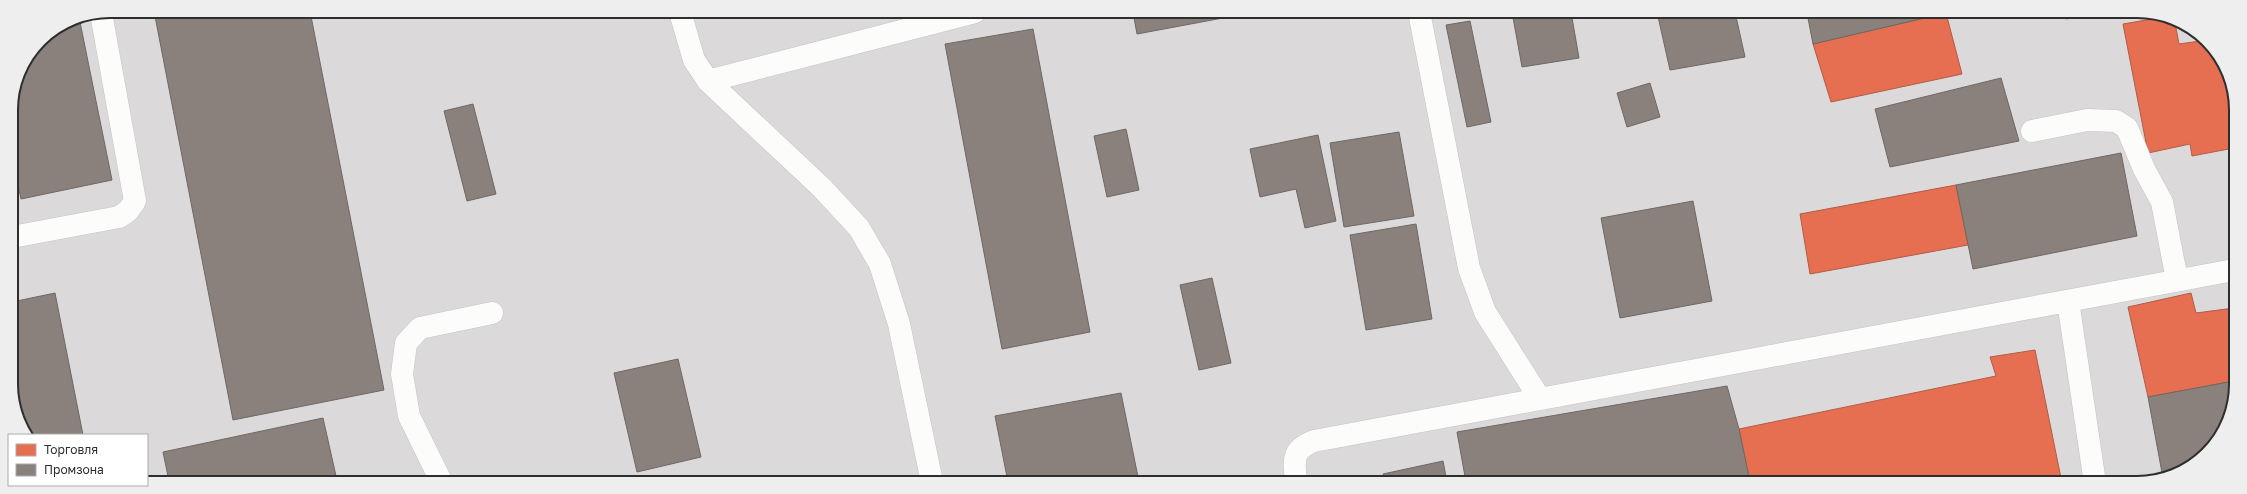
<svg xmlns="http://www.w3.org/2000/svg" width="2247" height="494" font-family="'Golos Text',sans-serif">
	<style>
		.industrial { fill: #dcd9db }
		.shops { fill: #e76f51; stroke: #b05c46 }
		.industry { fill: #8a817c; stroke: #6e6865 }
		.lines { fill: none; stroke-linecap: round; stroke-linejoin: round }
		.minor-casing { stroke: #c5c4c5; stroke-width: 23 }
		.minor { stroke: #fcfcfb; stroke-width: 22 }
		.rim { fill: none; stroke: #2e2e2e; stroke-width: 2 }
	</style>
	<rect width="100%" height="100%" fill="#ece8e4"/>
	<path class="industrial" d="M110 11 2156 13 2207 40 2234 90V403L2223 434 2175 476 2144 483 147 481V435H30L13 404 11 103 19 72 40 40 72 18Z"/>
	<path class="shops" d="M1946 13 1962 74 1831 102 1813 44Z
		M2164 17 2175 23 2179 44 2207 40 2234 90V148L2192 156 2190 144 2148 153 2123 24Z
		M1956 185 1968 245 1810 274 1800 214Z
		M2191 293 2196 313 2234 308V381L2148 397 2128 307Z
		M2035 350 2062 483 1750 482 1739 429 1996 376 1990 357Z"/>
	<path class="industry" d="M154 11H310L384 390 233 420Z
		M1133 12H1255L1137 34Z
		M1512 12H1571L1579 58 1522 67Z
		M1657 12H1735L1745 57 1670 70Z
		M1807 13H1946L1813 44Z
		M2065 13H2097L2066 19Z
		M79 17 112 180 21 199 11 153V103L19 72 40 40 72 18Z
		M1470 21 1491 122 1467 127 1446 25Z
		M1033 29 1090 332 1002 349 945 44Z
		M2001 78 2019 141 1890 167 1875 109Z
		M1650 83 1660 117 1627 127 1617 93Z
		M473 104 496 194 467 201 444 111Z
		M1126 129 1139 190 1107 197 1094 136Z
		M1399 132 1414 216 1344 227 1330 143Z
		M1318 135 1336 221 1305 228 1296 189 1260 197 1250 149Z
		M2121 153 2137 236 1973 269 1956 185Z
		M1693 201 1712 301 1620 318 1601 218Z
		M1416 224 1432 319 1366 330 1350 235Z
		M1212 278 1231 363 1199 370 1180 285Z
		M55 293 83 435H30L13 404 12 302Z
		M678 359 701 457 637 472 614 373Z
		M2234 381V403L2223 434 2202 459 2175 476 2163 478 2148 397Z
		M1727 386 1739 429 1750 482H1466L1457 432Z
		M1121 393 1138 477 1114 482H1008L995 416Z
		M323 418 336 476 314 481H169L163 452Z
		M1443 461 1447 482H1385L1383 474Z"/>
	<g class="lines">
		<g class="minor-casing">
			<path id="minor" d="M680 12 694 60 708 81 822 188 859 228 880 264 899 324 932 482
				M1419 12 1469 268 1485 312 1540 399
				M708 81 975 12
				M2032 131 2087 120 2116 121 2127 128 2144 169 2162 202 2177 280
				M12 237 119 217 128 211 135 201 101 13
				M2068 301 2095 483
				M441 481 409 416 402 374 406 343 420 328 492 313
				M1296 482C1294 460 1291 450 1314 441L2234 270"/>
		</g>
		<use href="#minor" class="minor"/>
	</g>
	<path d="M0 0H2247V494H0ZM110 18H2137A92 92 0 0 1 2229 110V384A92 92 0 0 1 2137 476H110A92 92 0 0 1 18 384V110A92 92 0 0 1 110 18Z" fill="#eee" fill-rule="evenodd"/>
	<path class="rim" d="M110 18H2137A92 92 0 0 1 2229 110V384A92 92 0 0 1 2137 476H110A92 92 0 0 1 18 384V110A92 92 0 0 1 110 18Z"/>
	<rect x="8" y="434" width="140" height="52" fill="#ffffff" stroke="#ababab"/>
	<rect x="16" y="444" width="20" height="12" fill="#e76f51" stroke="#ababab"/>
	<text x="44" y="454" font-size="12" fill="#2e2e2e">Торговля</text>
	<rect x="16" y="464" width="20" height="12" fill="#8a817c" stroke="#ababab"/>
	<text x="44" y="474" font-size="12" fill="#2e2e2e">Промзона</text>
</svg>
